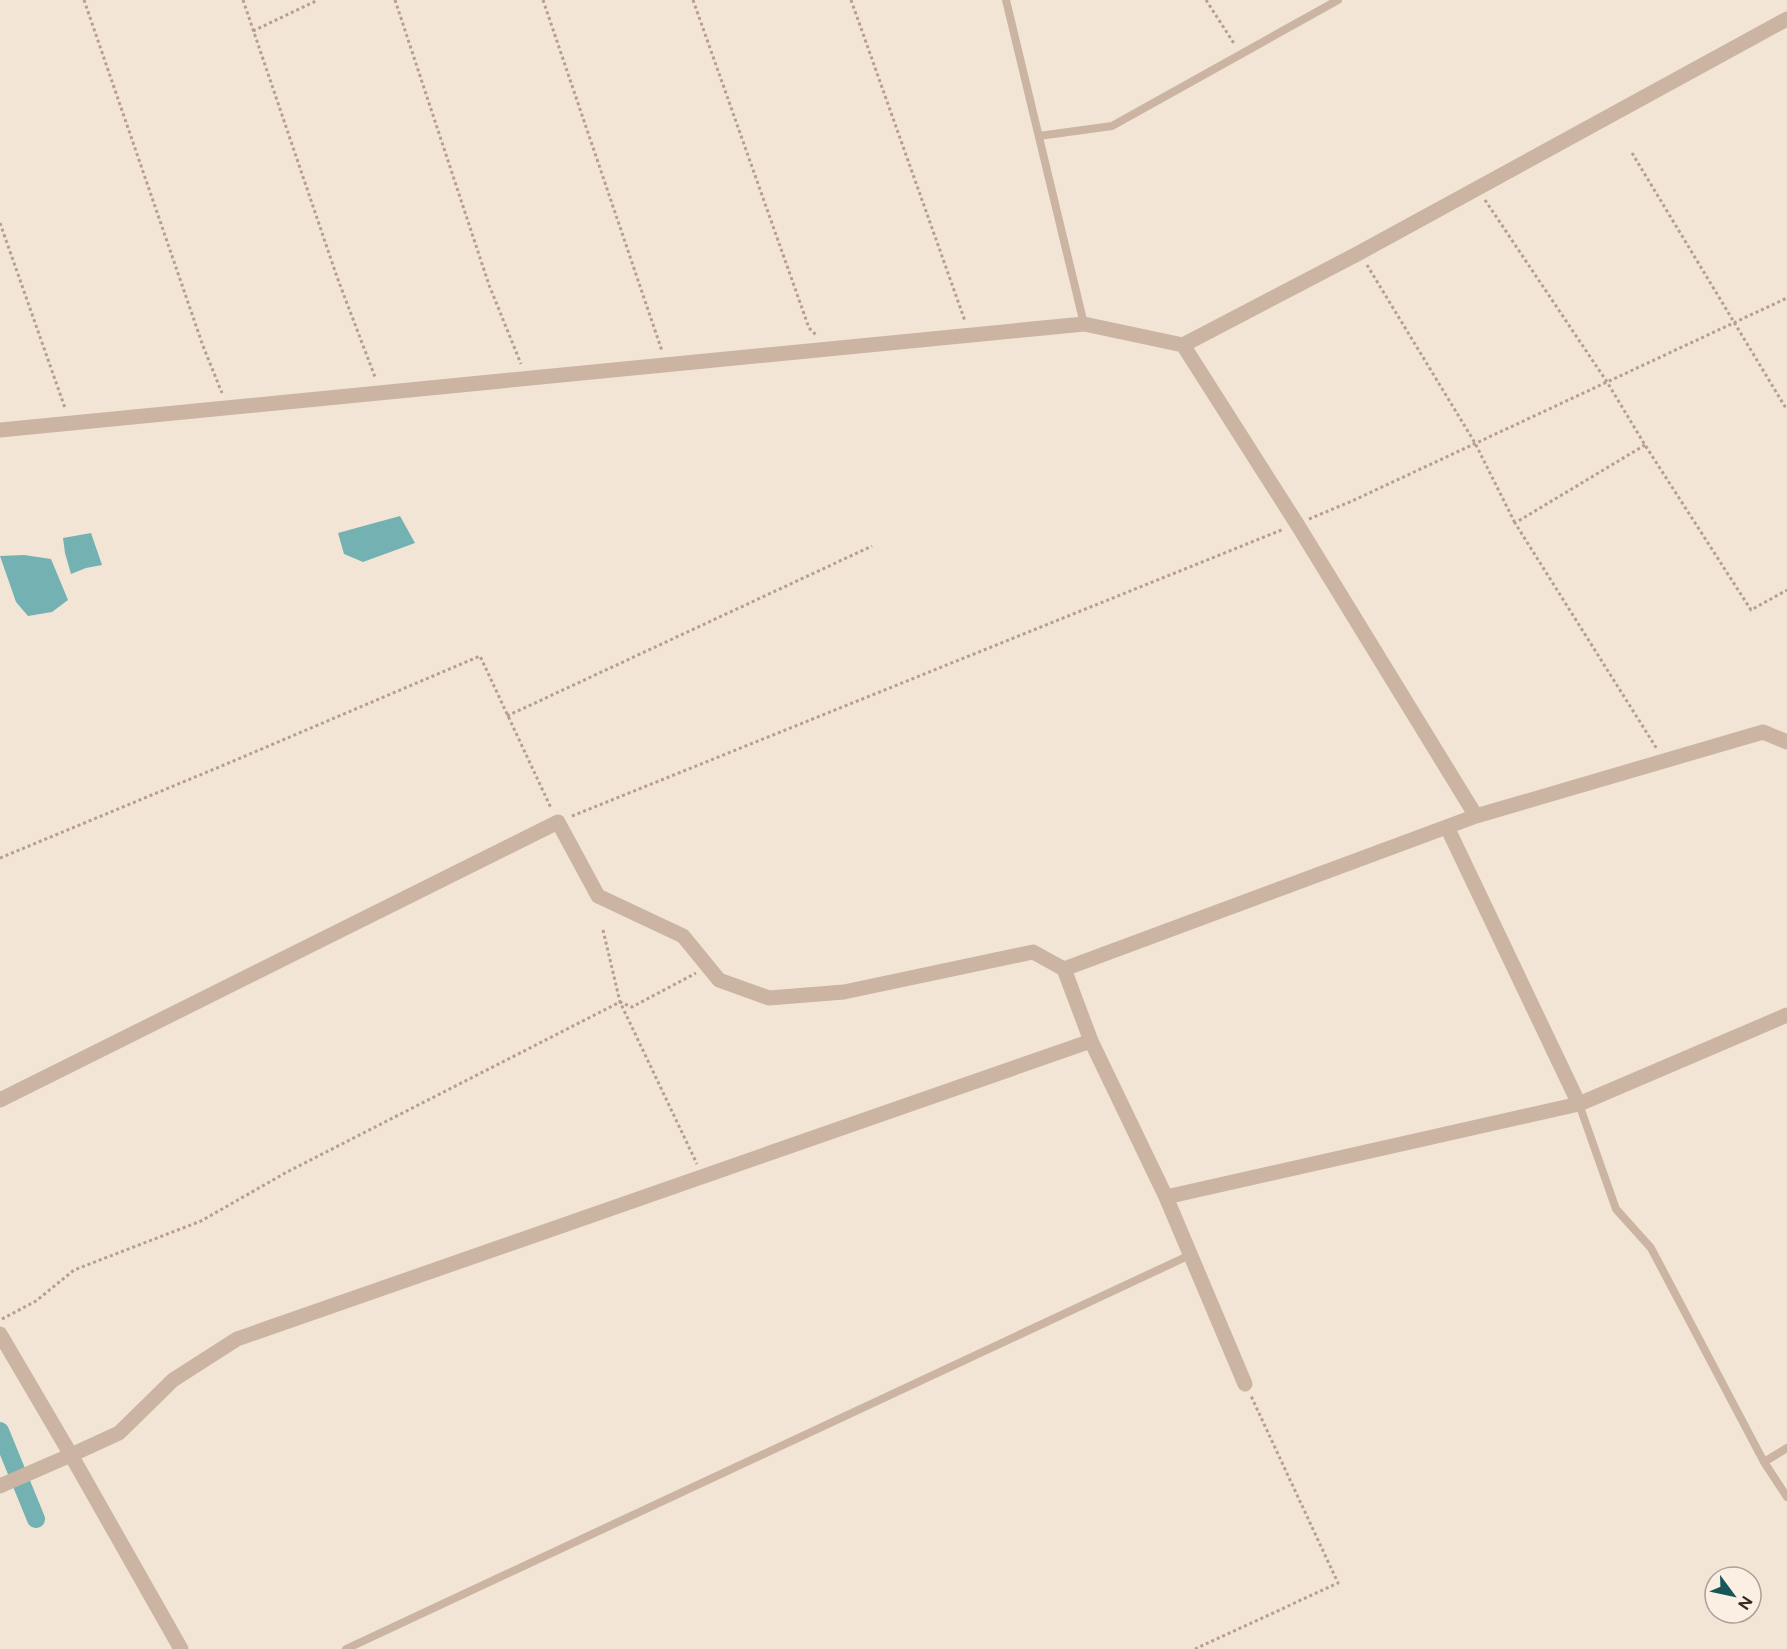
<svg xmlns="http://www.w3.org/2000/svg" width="1787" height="1649" font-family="Figtree,sans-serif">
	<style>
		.water { fill: #73b1b3 }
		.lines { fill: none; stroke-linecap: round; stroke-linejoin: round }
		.canal { stroke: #73b1b3; stroke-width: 18 }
		.path { stroke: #b89e8c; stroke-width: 3; stroke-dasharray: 3 3; stroke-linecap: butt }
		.lane { stroke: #ccb4a2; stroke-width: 8 }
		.street { stroke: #ccb4a2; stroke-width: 15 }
	</style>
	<rect width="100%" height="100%" fill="#f3e5d6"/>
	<path class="water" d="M400 516 415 543 363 562 344 554 338 533Z
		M91 533 102 565 86 568 71 574 65 553 63 538Z
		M24 555 51 559 68 600 52 612 28 616 16 602 0 556Z"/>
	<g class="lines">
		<path class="canal" d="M0 1431 36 1519"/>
		<path class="path" d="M84 0 203 346 222 393
			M243 0 337 277 375 377
			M395 0 489 285 521 364
			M543 0 662 351
			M693 0 809 328 816 335
			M851 0 965 321
			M1206 0 1235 45
			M253 31 318 0
			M1632 153 1787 410
			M1485 200 1607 382 1645 445 1751 610 1787 590
			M0 223 65 408
			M1367 265 1475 443 1515 523
			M1645 445 1515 523 1657 749
			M1309 519 1352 501 1787 298
			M507 716 872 546
			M572 816 1284 529
			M0 858 224 765 480 656 551 808
			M603 930 620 1002 697 1164
			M2 1319 36 1301 74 1270 201 1221 287 1172 620 1002 632 1007 696 973
			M1195 1649 1338 1583 1251 1396"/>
		<path class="lane" d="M1006 0 1084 324
			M1039 136 1112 126 1338 0
			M1579 1104 1616 1209 1651 1248 1764 1462 1787 1497
			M1764 1462 1787 1448
			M346 1649 1190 1255"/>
		<path class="street" d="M0 430 1084 324 1183 345
			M1476 816 1297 524 1183 345 1359 253 1787 19
			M1447 827 1579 1104 1787 1015
			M1091 1041 1064 969 1476 816 1763 732 1787 742
			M0 1100 558 822 598 896 683 936 719 980 769 998 844 992 1033 952 1064 969
			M0 1334 71 1455 119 1433 173 1380 237 1339 1091 1041 1166 1197
			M1245 1384 1166 1197 1579 1104
			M0 1486 71 1455 181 1649"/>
	</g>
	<g transform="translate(1733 1595) rotate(123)"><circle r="28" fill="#fbefe3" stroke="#aca097" stroke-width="1.5"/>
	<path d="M0-4.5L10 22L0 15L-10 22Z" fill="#17575a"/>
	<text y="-9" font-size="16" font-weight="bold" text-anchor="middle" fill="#362a25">N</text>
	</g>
</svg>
